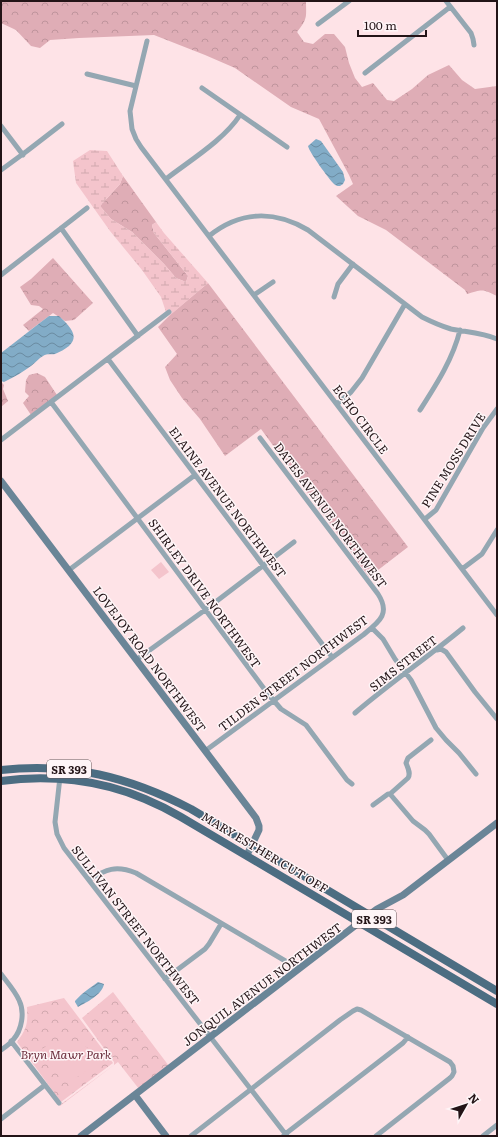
<svg xmlns="http://www.w3.org/2000/svg" width="498" height="1137" font-family="Literata,serif">
	<style>
		.forest { fill: url(#forest-crowns) }
		.wetland { fill: url(#wetland-marsh) }
		.park { fill: url(#park-crowns) }
		.pitch { fill: #f4c4cc }
		.water { fill: url(#water-waves) }
		.lines { fill: none; stroke-linecap: round; stroke-linejoin: round }
		.street { stroke: #94a7b2; stroke-width: 5 }
		.secondary { stroke: #6a8597; stroke-width: 7 }
		.primary { stroke: #4c6d82; stroke-width: 8 }
		.labels { text-anchor: middle; dominant-baseline: central; stroke-width: 3; stroke-linejoin: round; paint-order: stroke }
		.shield { fill: #fef5f7; stroke: #65585a; stroke-width: 1 }
		.shield-label { font-size: 11px; font-weight: bold; fill: #231417 }
		.street-label { font-size: 12px; fill: #231417; stroke: #fef5f7 }
		.park-label { font-size: 12px; font-style: italic; fill: #6e303f; stroke: #fef5f7 }
	</style>
	<defs>
		<pattern id="forest-crowns" width="20" height="18" patternUnits="userSpaceOnUse"><rect width="20" height="18" fill="#dfadb6"/><path d="M2 6a3 3 0 1 1 6 0M12 15a3 3 0 1 1 6 0" fill="none" stroke="#bf949c"/></pattern>
		<pattern id="wetland-marsh" width="20" height="14" patternUnits="userSpaceOnUse"><rect width="20" height="14" fill="#f4c4cc"/><path d="M1 5h8M5 5V1M11 12h8M15 12V8" fill="none" stroke="#d1a8ae"/></pattern>
		<pattern id="park-crowns" width="20" height="18" patternUnits="userSpaceOnUse"><rect width="20" height="18" fill="#f4c4cc"/><path d="M2 6a3 3 0 1 1 6 0M12 15a3 3 0 1 1 6 0" fill="none" stroke="#d1a8ae"/></pattern>
		<pattern id="water-waves" width="16" height="10" patternUnits="userSpaceOnUse"><rect width="16" height="10" fill="#82acc7"/><path d="M0 5q4-4 8 0t8 0" fill="none" stroke="#6a8ba1"/></pattern>
	</defs>
	<rect width="100%" height="100%" fill="#fee3e7"/>
	<path class="forest" d="M1 1H306C306 17 308 18 297 32L304 42 313 44 325 34H334L345 47 349 63 355 78 362 87 373 83 387 100 394 101 412 89 428 75 449 65 462 80 475 89 497 86V296C482 289 483 289 467 294L465 290 386 230 358 216 336 196 353 184 349 175 319 119 291 107 235 68 205 55 154 35 79 38 50 40 40 48 31 46 16 30 1 23Z
		M123 176 156 222 152 225 154 233 188 276 186 282 176 278 164 264 132 232 111 219 100 206 120 184Z
		M53 258 93 303 74 320 65 321 53 313 29 331 23 325 43 309 39 306 31 305 20 287 31 279Z
		M208 283 408 547 369 577 261 429 225 456 200 419 182 398 170 380 165 367 177 354 158 327 171 314Z
		M37 373 45 377 57 395 31 415 23 403 29 396 25 392 26 380 29 375Z
		M1 382 4 385 3 389 8 401 1 407Z"/>
	<path class="wetland" d="M90 150 107 151 123 176 120 184 100 206 111 219 132 232 164 264 176 278 186 282 188 276 154 233 152 225 156 222 164 233 208 283 168 317 172 312 169 309 166 312 161 297 142 270 110 231 76 183 73 161Z"/>
	<path class="park" d="M113 992 169 1066 139 1089 118 1062 60 1106V1105L114 1065V1062L82 1018Z
		M64 998 113 1063 61 1102 17 1042C27 1028 28 1024 27 1007Z"/>
	<path class="pitch" d="M161 562 169 572 159 579 151 570Z
		M65 1040C82 1041 91 1048 100 1062L68 1083 62 1081 41 1049 56 1042Z"/>
	<path class="water" d="M316 139 321 141 343 172 345 180 343 184 340 186C337 186 337 186 334 184 329 179 309 152 308 146Z
		M49 316H59C67 324 81 335 69 346 65 349 60 352 55 354 51 355 48 353 43 356 39 358 35 363 31 366 23 372 14 377 4 382L1 381V353L41 322Z
		M98 982 104 984C102 995 87 1002 78 1007L75 1002V1001C82 993 90 988 98 982Z"/>
	<g class="lines">
		<path class="street" d="M446 1 471 33 473 39 474 45
			M318 24 349 1
			M147 41 130 111 132 129 136 139 141 147 497 615
			M365 73 450 7
			M87 74 136 86
			M202 88 287 147
			M1 126 23 155
			M1 170 27 151 62 124
			M166 179C189 161 224 140 240 115
			M61 228 138 336
			M209 236C240 211 274 210 308 230L422 317C432 322 441 326 451 329 466 332 483 333 497 339
			M1 275 87 208
			M254 295 273 282
			M334 297 338 284 353 264
			M108 359 332 657
			M51 402 268 694 281 709 306 725 347 780 352 784
			M337 404 351 392 362 378 405 304
			M420 410C436 385 453 359 460 330
			M1 440 169 312
			M425 519 436 510 483 428 497 409
			M462 569 482 554 497 530
			M69 570 195 475
			M372 628 383 639 395 659 411 680 436 728 446 740 459 753 476 774
			M437 650 441 649 446 652 475 692 497 719
			M136 660 205 610 294 542
			M355 713C390 683 428 657 463 628
			M205 751 363 635C379 622 391 614 378 594L260 438
			M61 768 55 822 57 834 64 848 287 1136
			M390 794 408 778C411 773 408 768 406 763L408 758 431 740
			M373 805 388 794H390L413 821 425 830 429 834 448 860
			M89 880C106 869 116 865 136 873L299 969
			M1 974C7 982 15 991 19 1000 25 1012 22 1030 13 1040 10 1044 5 1047 1 1050
			M165 979 205 949 209 944 221 924
			M11 1041 59 1103
			M1 1119 45 1085
			M284 1135 403 1043 408 1037
			M191 1136 340 1020 353 1011 357 1009 361 1010 450 1062 453 1066 454 1072 452 1076 450 1078 376 1136
			M483 1136 497 1125"/>
		<path class="secondary" d="M1 481 256 818 259 826V830L247 855
			M135 1095 166 1136
			M81 1136 369 915 377 909 403 895 497 823"/>
		<path class="primary" d="M1 770C71 762 129 777 191 809L497 991
			M1 781C49 774 101 780 145 799 157 804 169 810 181 817L497 1004"/>
	</g>
	<g class="labels">
		<g class="shield">
			<rect x="47" y="760" width="44" height="18" rx="3"/>
			<rect x="352" y="910" width="44" height="18" rx="3"/>
		</g>
		<g class="shield-label">
			<text x="69" y="769">SR 393</text>
			<text x="374" y="919">SR 393</text>
		</g>
		<g class="street-label">
			<text transform="translate(361 419) rotate(53)">ECHO CIRCLE</text>
			<text transform="translate(453 460) rotate(-58)">PINE MOSS DRIVE</text>
			<text transform="translate(228 502) rotate(53)">ELAINE AVENUE NORTHWEST</text>
			<text transform="translate(331 515) rotate(53)">DATES AVENUE NORTHWEST</text>
			<text transform="translate(205 593) rotate(54)">SHIRLEY DRIVE NORTHWEST</text>
			<text transform="translate(150 659) rotate(53)">LOVEJOY ROAD NORTHWEST</text>
			<text transform="translate(403 663) rotate(-38)">SIMS STREET</text>
			<text transform="translate(293 673) rotate(-37)">TILDEN STREET NORTHWEST</text>
			<text transform="translate(265 852) rotate(31)">MARY ESTHER CUT OFF</text>
			<text transform="translate(136 925) rotate(52)">SULLIVAN STREET NORTHWEST</text>
			<text transform="translate(262 984) rotate(-37)">JONQUIL AVENUE NORTHWEST</text>
		</g>
		<g class="park-label">
			<text x="66" y="1054">Bryn Mawr Park</text>
		</g>
	</g>
	<rect width="498" height="1137" fill="none" stroke="#231417" stroke-width="4"/>
	<g transform="translate(466 1105) rotate(51)" stroke="#fef5f7" stroke-width="3" paint-order="stroke">
	<path d="M0-3L7 15L0 10L-7 15Z" fill="#231417"/>
	<text y="-6" font-size="11" font-weight="bold" text-anchor="middle" fill="#231417">N</text>
	</g>
	<path d="M358 30v6h68v-6" fill="none" stroke="#231417" stroke-width="2"/>
	<text x="364" y="30" font-size="12" fill="#231417" stroke="#fef5f7" stroke-width="3" paint-order="stroke">100 m</text>
</svg>
